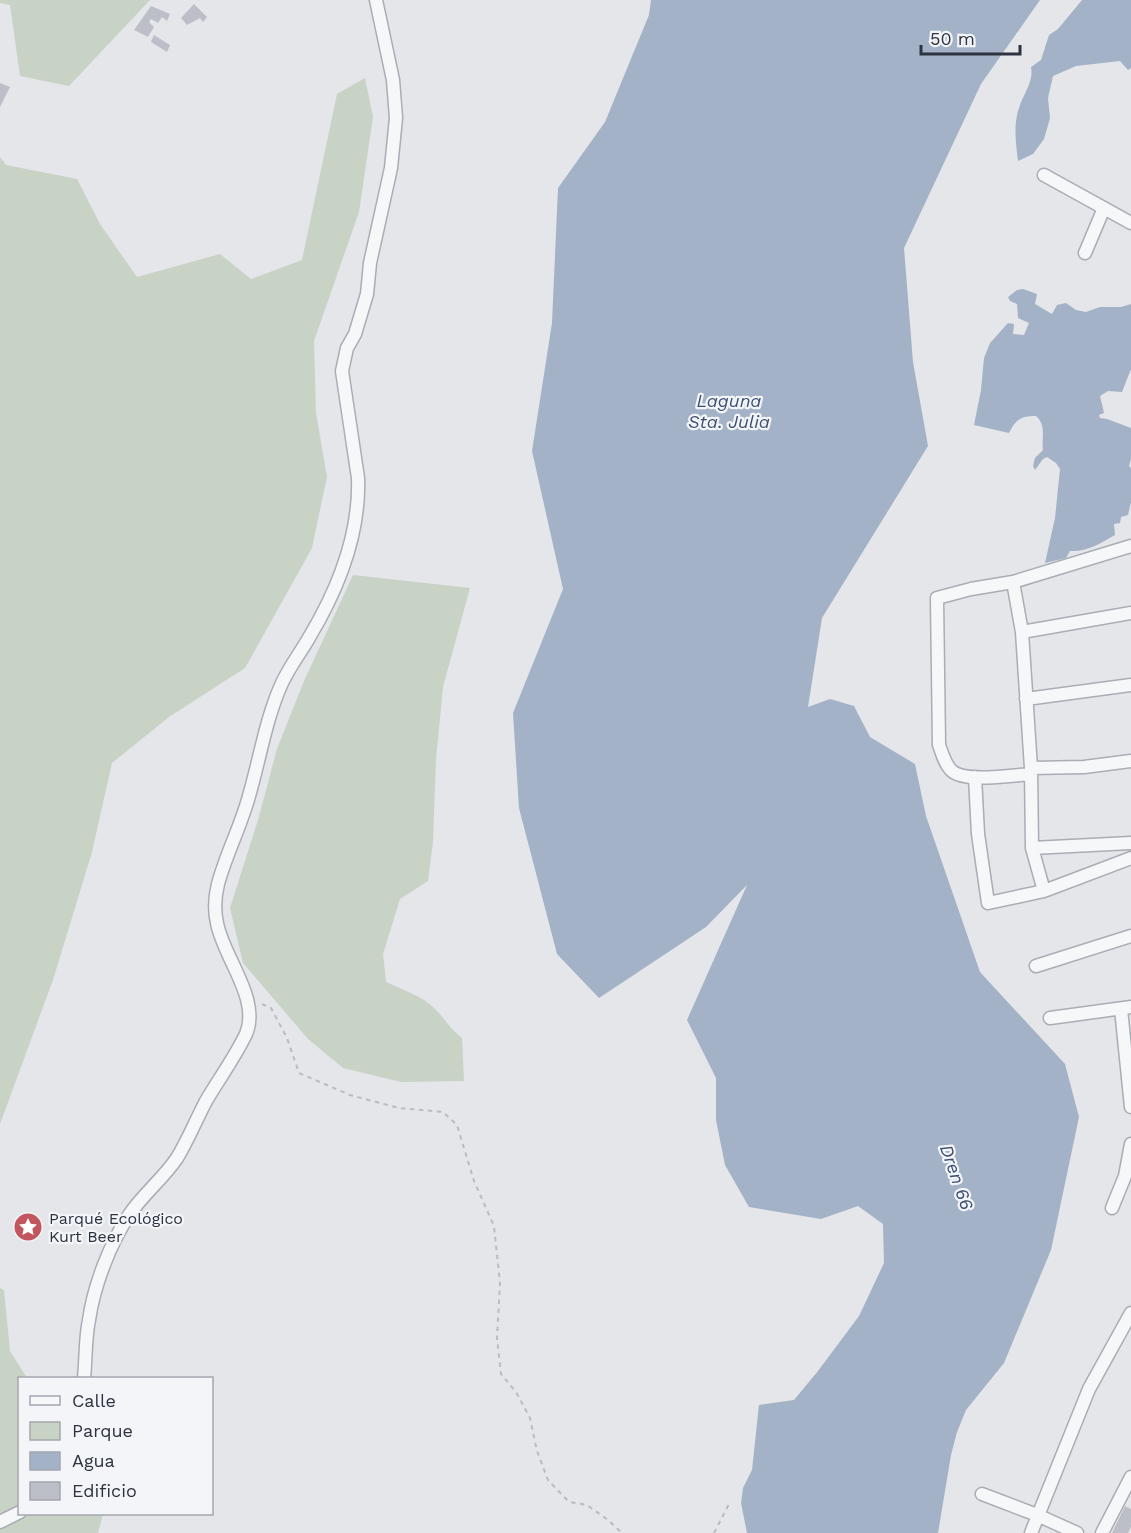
<svg xmlns="http://www.w3.org/2000/svg" width="1131" height="1533" font-family="'Work Sans',sans-serif">
	<style>
		.green { fill: #c8d3c6 }
		.water { fill: #a3b2c6 }
		.building { fill: #bcbfc7 }
		.lines { fill: none; stroke-linecap: round; stroke-linejoin: round }
		.street-casing { stroke: #a9adb4; stroke-width: 15 }
		.path { stroke: #babcc2; stroke-width: 2; stroke-dasharray: 4.5 4.5; stroke-linecap: butt }
		.street { stroke: #f6f7f9; stroke-width: 12 }
		.labels { text-anchor: middle; dominant-baseline: central; stroke-width: 4.5; stroke-linejoin: round; paint-order: stroke }
		.poi-label { font-size: 16px; fill: #2d3341; stroke: #f3f5f8; text-anchor: start }
		.water-label { font-size: 18px; font-style: italic; fill: #3b4f71; stroke: #f3f5f8 }
	</style>
	<rect width="100%" height="100%" fill="#e4e6ea"/>
	<path class="green" d="M0 0H150L69 86 20 76 10 5 0 3Z
		M365 78 373 117 359 212 314 341 316 413 327 477 312 548 245 668 169 717 112 763 92 852 53 980 0 1124V157L6 165 77 179 100 224 137 277 220 254 251 279 302 260 337 94Z
		M353 575 470 588 443 687 436 760 433 842 428 881 400 899 383 954 386 982C403 990 423 996 436 1010 446 1020 449 1028 462 1038L464 1081 401 1082 343 1068 308 1039 243 963 230 908 258 820 277 749 304 681Z
		M0 1288 4 1290 10 1351 27 1378H20V1514H103L98 1533H0Z"/>
	<path class="water" d="M651 0H1040L981 84 904 248 913 362 928 446 822 618 808 707 830 699 854 706 870 737 915 764 926 816 980 972 1065 1064 1079 1117 1051 1250 1004 1363 966 1410 957 1432 951 1455 938 1533H747L741 1503 743 1488 752 1470 759 1405 794 1400 818 1371 859 1316 884 1263 883 1224 858 1206 821 1219 749 1207 725 1165 716 1120V1078L687 1020 747 885 706 927 599 998 557 954 519 808 513 713 563 589 532 451 552 323 558 188 605 122 649 15Z
		M1082 0H1131V68L1128 70 1120 61 1076 66 1053 76 1048 98 1050 118 1044 139 1033 154 1018 161C1016 144 1013 125 1019 108 1023 94 1034 82 1031 67L1041 60 1049 35 1058 29Z
		M1023 289 1037 294 1035 304 1052 314 1057 305 1066 303 1076 310 1086 312 1100 307H1121L1131 304V369L1122 392 1108 391 1100 396 1104 413 1099 415 1100 418 1107 419 1131 428V459L1129 466 1131 468V502L1128 515 1121 517 1120 523 1114 524 1115 535C1101 543 1087 552 1070 551L1066 558 1045 563 1055 518 1060 469 1056 463 1047 457 1043 459 1035 470 1033 466 1035 458 1043 450C1041 438 1047 426 1036 416 1021 416 1016 419 1009 433L974 425 981 390 984 358 990 343 1008 323 1014 324 1013 334 1024 335 1029 323 1018 318 1017 304 1010 301 1008 297 1017 290Z"/>
	<path class="building" d="M194 4 207 17 203 22 200 18 187 25 181 18Z
		M151 6 170 14 167 21 162 17 158 23 151 19 149 22 154 27 148 37 134 30Z
		M154 35 170 45 167 52 151 42Z
		M0 83 10 87 0 107Z
		M1125 1506 1131 1509V1527L1128 1533H1112Z"/>
	<g class="lines">
		<g class="street-casing">
			<path id="street" d="M1044 175 1131 223
				M1085 253 1104 208
				M1022 632 1131 613
				M1026 699 1131 685
				M1031 768 1084 767 1131 761
				M1031 774C1013 775 966 783 952 771 945 765 942 753 939 745L937 598 971 589 1013 582 1131 546
				M975 777 978 834 988 903 1044 891 1032 848 1031 768 1022 632 1013 582
				M1032 848 1131 843
				M1044 891 1131 858
				M1036 966 1131 936
				M1121 1009 1131 1107
				M1050 1018 1131 1007
				M1112 1208 1125 1176 1131 1144
				M84 1378C86 1359 85 1339 89 1320 94 1285 110 1244 129 1215 143 1194 163 1179 177 1158 188 1140 196 1120 206 1101 219 1079 235 1057 246 1034 261 999 223 957 217 923 214 910 215 896 218 884 226 854 241 826 249 796 260 758 266 718 282 683 290 666 301 652 310 636 338 589 360 533 358 478L342 371 347 348 355 334 367 294 370 263 391 168 396 118 393 80 376 0
				M982 1494 1037 1515 1077 1533
				M0 1522 20 1512
				M1031 1533 1089 1389 1131 1313
				M1102 1533 1131 1477"/>
		</g>
		<path class="path" d="M262 1004 271 1008 287 1038 299 1073 350 1095 399 1108 443 1112 457 1125 474 1181 494 1226 500 1283 497 1338 501 1374 516 1392 530 1418 537 1451 548 1480 569 1502 587 1505 608 1520 622 1533
			M714 1533 730 1502"/>
		<use href="#street" class="street"/>
	</g>
	<defs>
		<g id="sight-disc" transform="scale(1.5)"><circle r="9.5" fill="#c2565f" stroke="#f3f5f8"/><path d="M0-6L1.8-2.2L6-1.7L2.9 1.2L3.7 5.4L0 3.3L-3.7 5.4L-2.9 1.2L-6-1.7L-1.8-2.2Z" fill="#fff"/></g>
	</defs>
	<g fill-rule="evenodd">
		<use href="#sight-disc" x="28" y="1227"/>
	</g>
	<g class="labels">
		<g class="poi-label">
			<text x="49" y="1218">Parqué Ecológico<tspan x="49" dy="18">Kurt Beer</tspan></text>
		</g>
		<g class="water-label">
			<text x="729" y="400">Laguna<tspan x="729" dy="21">Sta. Julia</tspan></text>
			<text transform="translate(957 1177) rotate(71)">Dren 66</text>
		</g>
	</g>
	<rect x="18" y="1377" width="195" height="138" fill="#f3f5f8" stroke="#a4a7af" stroke-width="1.5"/>
	<rect x="30" y="1396" width="30" height="9" fill="#f6f7f9" stroke="#a4a7af" stroke-width="1.5"/>
	<text x="72" y="1407" font-size="18" fill="#2d3341">Calle</text>
	<rect x="30" y="1422" width="30" height="18" fill="#c8d3c6" stroke="#a4a7af" stroke-width="1.5"/>
	<text x="72" y="1437" font-size="18" fill="#2d3341">Parque</text>
	<rect x="30" y="1452" width="30" height="18" fill="#a3b2c6" stroke="#a4a7af" stroke-width="1.5"/>
	<text x="72" y="1467" font-size="18" fill="#2d3341">Agua</text>
	<rect x="30" y="1482" width="30" height="18" fill="#bcbfc7" stroke="#a4a7af" stroke-width="1.5"/>
	<text x="72" y="1497" font-size="18" fill="#2d3341">Edificio</text>
	<path d="M921 45v9h99v-9" fill="none" stroke="#2d3341" stroke-width="3"/>
	<text x="930" y="45" font-size="18" fill="#2d3341" stroke="#f3f5f8" stroke-width="4.5" paint-order="stroke">50 m</text>
</svg>
